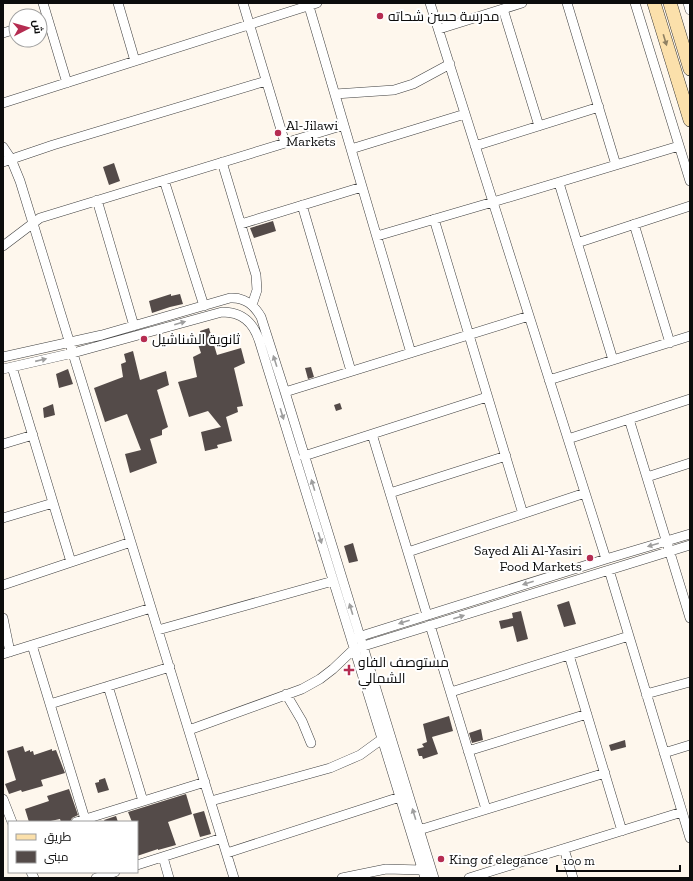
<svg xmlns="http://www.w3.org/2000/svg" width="693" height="881" font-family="'Zilla Slab',Cairo,serif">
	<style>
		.building { fill: #544b49 }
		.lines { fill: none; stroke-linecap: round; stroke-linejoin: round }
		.minor-casing { stroke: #3f3f3f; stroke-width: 10 }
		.secondary-casing { stroke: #2e2e2e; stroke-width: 14 }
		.minor { stroke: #fff; stroke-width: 9 }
		.secondary { stroke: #fbe0ab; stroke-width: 13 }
		.oneway { fill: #8f8163 }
		.oneway2 { fill: #9e9e9e }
		.poi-dot { fill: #b52c51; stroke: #fff; stroke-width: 1.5 }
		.labels { text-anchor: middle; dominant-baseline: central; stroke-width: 4; stroke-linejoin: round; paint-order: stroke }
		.poi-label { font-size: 14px; fill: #0c0c0c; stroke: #fff; text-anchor: start }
	</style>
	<rect width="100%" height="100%" fill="#fef7ed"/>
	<path class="building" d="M114 163 120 181 109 185 103 167Z
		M273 221 276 231 254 238 250 228Z
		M171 294V296L180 294 183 304 170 307 152 313 149 301Z
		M209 328 217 355 241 348 245 363 234 368 243 406 237 407 238 412 226 417 232 441 217 445 218 448 205 451 201 432 221 427 208 411 189 417 178 382 197 377 193 357 201 353 197 341H202L200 331Z
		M133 351 140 380 166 371 169 385 157 390 168 427 162 430V435L150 439 157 463 130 473 125 454 141 450 127 414 105 422 94 388 123 377 121 364 126 362 124 354Z
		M311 367 314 377 308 379 305 368Z
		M68 369 73 384 59 388 56 374Z
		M340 403 342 409 336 411 334 405Z
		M53 404 55 415 44 418 43 408Z
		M353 543 358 561 349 563 344 546Z
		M569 601 576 624 564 627 557 605Z
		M521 611 528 639 517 642 513 626 501 629 499 621 513 618 512 613Z
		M449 716 453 731 432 737 438 754 423 759 422 756H419L417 749 424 747 422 744 427 742 423 724Z
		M481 729 483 740 472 743 469 733Z
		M625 740 626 747 611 751 609 745Z
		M23 746 25 752 30 750V752L33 751 34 755 52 749V751L56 750 65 773 41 780 43 786 22 792 21 790 9 794 5 784 16 780 7 751Z
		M105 778 109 790 98 793 95 783 99 782V780Z
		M69 789 78 815 72 818 70 822H61L60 819 46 822H29L25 809 49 801 47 796Z
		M186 794 192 814 168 822 176 845 158 850V849L137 856V822H132L128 812Z
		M204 811 211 834 200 837 193 814Z
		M116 816 118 822H105L104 820Z"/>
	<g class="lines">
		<g class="minor-casing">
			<path id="minor" d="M43 3 67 83
				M118 3 135 61
				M243 3 285 143
				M308 3 411 353
				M430 3 606 559
				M567 3 616 165
				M635 3 690 181
				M688 3 690 10
				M503 9 539 126
				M439 29 522 3
				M3 33 16 29
				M335 94 394 90 413 84 450 64
				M3 103 317 3
				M475 146 599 107
				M3 147 11 159 20 181 234 878
				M351 149 465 114
				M3 162 53 145 266 81
				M222 162 256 275 257 290 252 305
				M164 180 204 306
				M559 183 613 360
				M97 200 134 326
				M302 205 351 371
				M434 219 523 514
				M241 224 362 187
				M634 224 670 343
				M377 236 493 202 679 146
				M577 243 690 206
				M3 246 40 218 344 125
				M3 357 102 335 230 298C245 297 254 305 261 317L285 392 434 878
				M12 367 71 562
				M3 369 73 353 222 312C242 312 253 322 259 340L425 878
				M549 380 690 336
				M285 392 529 316
				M629 419 690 618
				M372 434 427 615
				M568 439 690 399
				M3 444 33 435
				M304 456 487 397
				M647 477 690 463
				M390 493 506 456
				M3 518 53 503
				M408 552 585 493
				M609 570 690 838
				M3 585 131 542
				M3 618 10 652
				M430 625 486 809
				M158 630 333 581
				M355 638 606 559 690 534
				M32 645 85 819
				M3 654 151 608
				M569 655 622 831
				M108 686 143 801
				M451 692 629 636
				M286 694 302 721 311 743
				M646 694 690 682
				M50 704 170 667
				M189 730 302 689 320 679 333 669 354 649 690 545
				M468 751 587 714
				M664 753 690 745
				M3 799 12 822
				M211 801 330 768 360 755 382 739
				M76 822 205 782
				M419 830 605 773
				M564 849 573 878
				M227 853 400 797
				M163 857 169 878
				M137 865 222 838
				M31 872 34 878
				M96 878 115 872
				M342 878 386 869 422 870
				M469 878 682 812"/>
		</g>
		<g class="secondary-casing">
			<path id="secondary" d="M654 3 690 120
				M670 3 690 69"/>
		</g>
		<use href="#minor" class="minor"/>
		<use href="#secondary" class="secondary"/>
	</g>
	<defs><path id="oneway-solid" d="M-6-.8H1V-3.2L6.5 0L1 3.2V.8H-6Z"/></defs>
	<use class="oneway" href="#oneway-solid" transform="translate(665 40) rotate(73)"/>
	<g class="oneway2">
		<use href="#oneway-solid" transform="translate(180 323) rotate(-16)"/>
		<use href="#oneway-solid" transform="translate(41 360) rotate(-13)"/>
		<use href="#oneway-solid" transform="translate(275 361) rotate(-108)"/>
		<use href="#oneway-solid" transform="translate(282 414) rotate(73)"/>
		<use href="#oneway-solid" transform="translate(313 485) rotate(-107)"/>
		<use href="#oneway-solid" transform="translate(320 538) rotate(73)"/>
		<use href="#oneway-solid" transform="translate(653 545) rotate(164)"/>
		<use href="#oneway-solid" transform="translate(528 583) rotate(162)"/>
		<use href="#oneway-solid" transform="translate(351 609) rotate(-107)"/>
		<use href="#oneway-solid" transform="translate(459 617) rotate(-17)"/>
		<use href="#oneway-solid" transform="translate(404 622) rotate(163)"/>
		<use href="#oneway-solid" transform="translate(414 814) rotate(-107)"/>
	</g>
	<g class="poi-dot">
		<circle cx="380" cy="16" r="4"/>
		<circle cx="278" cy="133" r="4"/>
		<circle cx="144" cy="339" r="4"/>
		<circle cx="590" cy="558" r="4"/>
		<path d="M347 664h4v4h4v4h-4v4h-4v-4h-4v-4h4z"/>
		<circle cx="441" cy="859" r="4"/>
	</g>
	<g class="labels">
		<g class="poi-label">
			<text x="388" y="16">مدرسة حسن شحاته</text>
			<text x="286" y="125">Al-Jilawi<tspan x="286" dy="16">Markets</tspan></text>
			<text x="152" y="339">ثانوية الشناشيل</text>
			<text x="582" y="550" text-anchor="end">Sayed Ali Al-Yasiri<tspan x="582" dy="16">Food Markets</tspan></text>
			<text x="358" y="662">مستوصف الفاو<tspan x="358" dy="16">الشمالي</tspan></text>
			<text x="449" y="859">King of elegance</text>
		</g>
	</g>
	<rect width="693" height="881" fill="none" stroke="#0c0c0c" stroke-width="8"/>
	<rect x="8" y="821" width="130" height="52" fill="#ffffff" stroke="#9e9e9e"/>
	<rect x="16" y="834" width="20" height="6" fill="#fbe0ab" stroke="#9e9e9e"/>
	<text x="44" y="841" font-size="12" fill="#0c0c0c">طريق</text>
	<rect x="16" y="851" width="20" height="12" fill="#544b49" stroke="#9e9e9e"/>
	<text x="44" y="861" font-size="12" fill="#0c0c0c">مبنى</text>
	<g transform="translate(28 28) rotate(84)"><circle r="19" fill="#ffffff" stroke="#9e9e9e"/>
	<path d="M0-3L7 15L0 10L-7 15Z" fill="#b52c51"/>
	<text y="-6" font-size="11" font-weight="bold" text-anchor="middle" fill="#0c0c0c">ش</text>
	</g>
	<path d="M557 865v6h123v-6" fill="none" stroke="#0c0c0c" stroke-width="2"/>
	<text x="563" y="865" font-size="12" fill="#0c0c0c" stroke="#ffffff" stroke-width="3" paint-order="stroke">100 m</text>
</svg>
